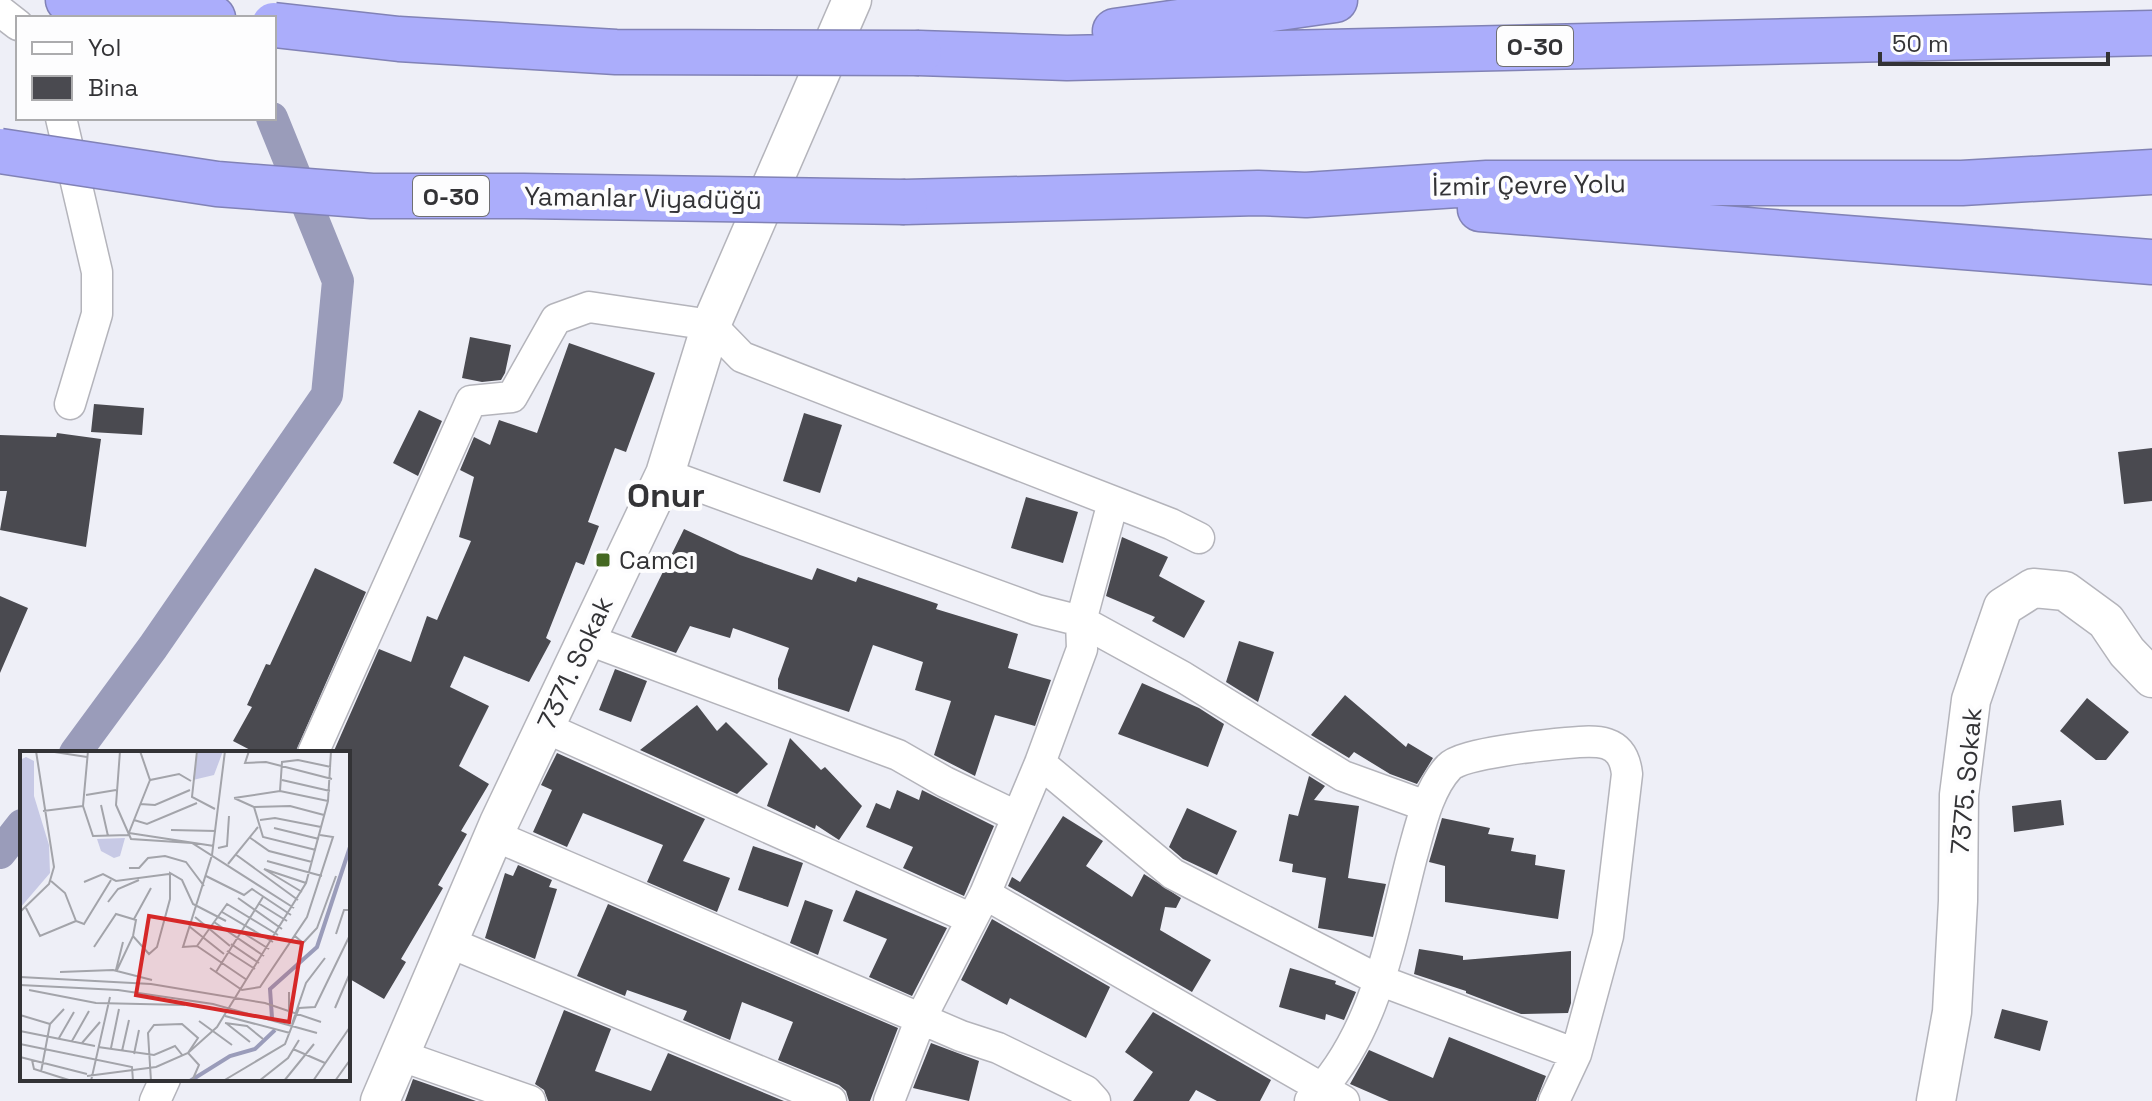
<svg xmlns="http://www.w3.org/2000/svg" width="2152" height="1101" font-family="'Space Grotesk',sans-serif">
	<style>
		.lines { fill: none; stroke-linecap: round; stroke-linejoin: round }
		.canal { stroke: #9a9cba; stroke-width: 32 }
		.building { fill: #4a4a50 }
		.minor-casing { stroke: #b4b4bb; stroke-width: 33 }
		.tertiary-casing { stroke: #b4b4bb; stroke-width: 41 }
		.motorway-casing { stroke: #8182b6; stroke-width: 47 }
		.minor { stroke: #fff; stroke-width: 30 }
		.tertiary { stroke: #fff; stroke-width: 38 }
		.motorway { stroke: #abadfb; stroke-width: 44 }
		.motorway-bridge-casing { stroke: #8182b6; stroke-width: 47; stroke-linecap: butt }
		.motorway-bridge { stroke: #abadfb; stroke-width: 44 }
		.poi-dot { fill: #446821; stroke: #fdfdfe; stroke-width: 3 }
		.labels { text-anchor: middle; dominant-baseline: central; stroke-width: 8; stroke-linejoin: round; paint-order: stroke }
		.shield { fill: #fdfdfe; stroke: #707072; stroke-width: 2 }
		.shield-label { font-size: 24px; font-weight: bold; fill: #333336 }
		.street-label { font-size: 26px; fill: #333336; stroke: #fdfdfe }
		.poi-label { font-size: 26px; fill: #333336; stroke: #fdfdfe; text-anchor: start }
		.district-label { font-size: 34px; font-weight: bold; fill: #333336; stroke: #fdfdfe }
		.inset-river { fill: none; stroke: #9a9cba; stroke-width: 4 }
		.inset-road { fill: none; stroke: #a3a4aa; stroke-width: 2 }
		.view { fill: #d62828; fill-opacity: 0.15; stroke: #d62828; stroke-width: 4 }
		.inset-edge { fill: none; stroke: #333336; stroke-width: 4 }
	</style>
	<rect width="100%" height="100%" fill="#eeeff7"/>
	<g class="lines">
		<path class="canal" d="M75 753 153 647 327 395 338 281 272 118
			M0 853 22 825"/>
	</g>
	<path class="building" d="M470 337 511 345 505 373 501 380 482 382 462 378Z
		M569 343 655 373 626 452 615 448 588 522 599 526 584 565 576 562 546 638 551 641 529 682 464 656 450 687 489 706 459 766 489 784 461 831 467 834 438 885 443 888 401 959 406 962 384 999 348 978V753H333L379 649 411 662 427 616 437 620 471 541 459 537 474 477 460 470 474 437 490 445 499 420 537 433Z
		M94 404 144 408 142 435 91 432Z
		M419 410 442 421 418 476 393 463Z
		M804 413 842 425 820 493 783 481Z
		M57 433 101 439 86 547 0 530 7 491H0V435L56 437Z
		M2152 448V501L2124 504 2118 452Z
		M1026 497 1078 512 1063 563 1011 548Z
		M684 529 740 555 812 580 817 568 856 582 858 577 938 604 936 609 1018 634 1008 668 1051 680 1035 726 995 715 975 776 934 755 951 701 915 690 923 662 873 645 849 712 778 689V679L789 648 733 628 730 638 690 626 676 653 631 637Z
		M1122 537 1168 557 1159 576 1205 601 1184 638 1152 621 1155 617 1106 596Z
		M315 568 366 592 295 753H256L233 741 252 707 247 705 266 664 270 665Z
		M0 596 28 608 0 673Z
		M1239 641 1274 652 1258 702 1226 682Z
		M615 669 647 681 631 722 599 710Z
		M1142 683 1199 708 1224 724 1208 767 1118 734Z
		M1345 695 1406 747 1408 743 1433 758 1417 784 1390 774 1354 752 1349 758 1311 735Z
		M2087 698 2129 732 2106 760H2096L2060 731Z
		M697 705 717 731 726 722 768 764 737 794 640 750Z
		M790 738 821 770 825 767 862 806 839 840 816 825 815 829 767 806Z
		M557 753 705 819 683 861 730 878 717 912 647 882 663 845 583 813 567 847 533 832 552 790 541 785Z
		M1309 776 1325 786 1314 800 1359 806 1348 878 1386 884 1373 937 1318 928 1326 878 1292 872 1293 864 1279 861 1289 814 1298 816Z
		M897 790 919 800 922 790 994 826 964 896 903 868 913 847 866 827 876 803 890 809Z
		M2061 800 2064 825 2014 832 2012 806Z
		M1187 808 1237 831 1217 875 1183 859 1169 847Z
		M1063 816 1103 841 1086 866 1132 897 1144 874 1181 898 1176 908 1165 907 1160 930 1211 960 1192 992 1008 886 1012 877 1020 882Z
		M1442 818 1490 828 1488 834 1514 838 1511 851 1536 855 1535 865 1565 870 1558 919 1445 902V866L1429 862Z
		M753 846 803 863 788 907 738 890Z
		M518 865 552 880 549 887 557 889 535 959 485 938 505 873 513 876Z
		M856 890 947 928 912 996 869 977 887 939 843 921Z
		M805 900 833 910 818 955 790 943Z
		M608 904 898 1028 870 1101H849L846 1091 839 1085 778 1060 793 1022 742 1002 730 1040 683 1020 687 1011 627 990 625 996 577 976Z
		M992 919 1110 987 1086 1038 1010 998 1007 1005 961 980Z
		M1419 949 1463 956V960L1571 951V1003L1568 1013 1521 1014 1466 993V991L1414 974Z
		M1290 968 1336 981 1335 984 1356 992 1344 1020 1326 1014 1325 1020 1279 1007Z
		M2002 1009 2048 1021 2040 1051 1994 1038Z
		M564 1010 611 1029 595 1071 651 1091 668 1053 784 1101H548L544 1090 535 1084Z
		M1153 1012 1271 1080 1260 1101H1217L1196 1090 1189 1101H1133L1153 1072 1125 1052Z
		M1449 1037 1546 1076 1536 1101H1389L1350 1084 1369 1050 1433 1078Z
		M931 1043 979 1061 969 1101 913 1088Z
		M413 1079 476 1101H405Z"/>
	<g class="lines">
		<g class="minor-casing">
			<path id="minor" d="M0 11 18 25
				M61 118 97 272V314L70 404
				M665 474 1037 610 1081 621 1183 677 1343 776 1426 806
				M586 639 898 755 945 782 1016 816
				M544 727 972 919
				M313 753 471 401 512 397 556 319 589 307 711 325 742 357 1171 524 1199 538
				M1040 763 1173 874 1379 980 1576 1054
				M493 835 961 1036 998 1048 1086 1091 1095 1101
				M985 894 1344 1101
				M448 942 831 1101
				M399 1055 530 1101
				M155 1101 165 1079
				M889 1101 921 1018 985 894 1040 763 1082 649 1081 621 1113 502
				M1310 1101C1375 1037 1390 941 1412 856 1420 828 1428 789 1449 767 1461 753 1546 745 1567 743 1597 740 1623 738 1627 774L1608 936 1576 1054 1554 1101"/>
		</g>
		<g class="tertiary-casing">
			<path id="tertiary" d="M380 1101 499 823 665 474 711 325 852 0
				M1936 1101 1952 1012 1958 901 1959 795 1971 700 2003 607 2033 588 2065 591 2106 621 2127 652 2152 678"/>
		</g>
		<g class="motorway-casing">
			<path id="motorway" d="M68 0 213 18
				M1115 31 1335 0
				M919 53 1067 58 2152 33
				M905 202 1258 193 1306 195 1487 183H1962L2152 172
				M1480 209 2152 262"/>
		</g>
		<use href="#minor" class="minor"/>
		<use href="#tertiary" class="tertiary"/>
		<use href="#motorway" class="motorway"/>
		<g class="motorway-bridge-casing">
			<path id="motorway-bridge" d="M274 25 399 39 616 52 919 53
				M0 151 217 184 372 196H524L905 202"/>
		</g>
		<use href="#motorway-bridge" class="motorway-bridge"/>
	</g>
	<rect class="poi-dot" x="595" y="552" width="16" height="16" rx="4"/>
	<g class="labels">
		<g class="shield">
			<rect x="1497" y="26" width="76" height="40" rx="6"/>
			<rect x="413" y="176" width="76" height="40" rx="6"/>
		</g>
		<g class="shield-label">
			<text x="1535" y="46">O-30</text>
			<text x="451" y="196">O-30</text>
		</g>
		<g class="street-label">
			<text transform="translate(1529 185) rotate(-1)">İzmir Çevre Yolu</text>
			<text transform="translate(643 198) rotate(1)">Yamanlar Viyadüğü</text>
			<text transform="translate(575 663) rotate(-65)">7371. Sokak</text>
			<text transform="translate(1966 781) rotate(-85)">7375. Sokak</text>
		</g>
		<g class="poi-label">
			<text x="619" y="560">Camcı</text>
		</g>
		<g class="district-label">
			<text x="666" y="495">Onur</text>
		</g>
	</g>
	<g transform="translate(20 751)">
		<rect width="330" height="330" fill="#eeeff7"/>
		<path d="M178 0H203L194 24 173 29ZM6 6 14 10V45L29 94 30 122 0 157V9ZM105 87 100 105 94 107 81 100 77 88Z" fill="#c7c9e5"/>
		<path class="inset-river" d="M330 50V92M252 267 250 238 297 196 330 96M170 330 210 305 235 298 255 279"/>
		<path class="inset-road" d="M28 0 67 6M68 0 63 55 73 85 108 84 130 29M100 0 96 54 111 88 172 92 274 157M120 0 130 29 159 23 171 30M177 0 172 46 195 58M205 0 192 104 163 196 177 195 227 229M229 0 225 12 246 11 312 28M262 29 310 40M260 40 262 11 278 9 311 16M66 44 96 39M214 47 234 56 243 86 296 99M214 47 260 40 308 50M120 53 135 54 170 39M81 54 88 85M234 56 270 55 304 64M23 60 63 55M114 69 127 73 177 52M240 69 255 67 301 76M254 77 299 88M151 79 196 80M109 82 194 95M229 86 249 100 292 111M198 97 207 95 209 65M215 103 278 149M247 110 302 125M208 113 238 76M109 117H119L128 107 145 105 166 111 184 135M186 125 224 144 232 138 271 164M31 130 45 142 56 170 64 173 91 129M64 131 83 123 96 130 149 123M282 141 244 118 286 132M218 147 262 178M88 151 98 138 119 129M238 152 267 170M6 157 20 185 56 170M0 161 29 133 34 116 16 0M202 161 253 191M175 166 210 195M114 168 131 137M194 171 244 205M170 176 204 203M220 180 249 198M316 183 324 159H330M275 185 283 192 297 177 316 125M211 193 239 212M177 195 207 153 258 184M74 196 96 163 116 169 113 185M207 200 235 218M190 217 222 239 240 236 287 166 313 86 300 84M96 219 103 191M97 219 113 185 129 203 137 196 150 148V122L162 129 173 153 206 170M40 221 93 219 132 229M196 221 243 146M0 226 131 233 245 252 301 271M0 234 98 239 193 253 297 282M9 239 76 252 165 254M269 241V270M315 257 330 222M0 264 30 273M205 265 270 282M179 270 212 294M205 272 227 275 243 288M206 272 230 291M272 273 286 232 305 207M0 280 75 295M39 287 54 261M52 290 69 260M62 292 80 271M0 293 112 316 113 330M78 296 134 304 155 295 163 305M91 297 99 258M273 298 305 312M102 300 109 269M114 303 119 279M0 306 67 323M12 309 14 318 52 330M21 321 30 273 44 258M67 325 136 316 168 302 197 276 286 132 308 50 311 0M71 330 90 246M131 330 128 282 134 274 162 273 178 287 168 302 179 314 172 330M203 330 265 293 279 257 295 256 330 184M239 330 268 307 279 289M264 330 294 293M293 330 330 276M315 330 330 309"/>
		<path class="view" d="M129 165 282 192 269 271 116 244Z"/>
		<rect width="330" height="330" class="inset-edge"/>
	</g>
	<rect x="16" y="16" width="260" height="104" fill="#fdfdfe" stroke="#acacae" stroke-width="2"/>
	<rect x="32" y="42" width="40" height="12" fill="#ffffff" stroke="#acacae" stroke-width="2"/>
	<text x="88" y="56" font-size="24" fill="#333336">Yol</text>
	<rect x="32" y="76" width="40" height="24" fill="#4a4a50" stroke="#acacae" stroke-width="2"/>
	<text x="88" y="96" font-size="24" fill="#333336">Bina</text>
	<path d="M1880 52v12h228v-12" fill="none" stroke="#333336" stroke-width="4"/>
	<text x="1892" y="52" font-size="24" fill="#333336" stroke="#fdfdfe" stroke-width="6" paint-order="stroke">50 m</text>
</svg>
